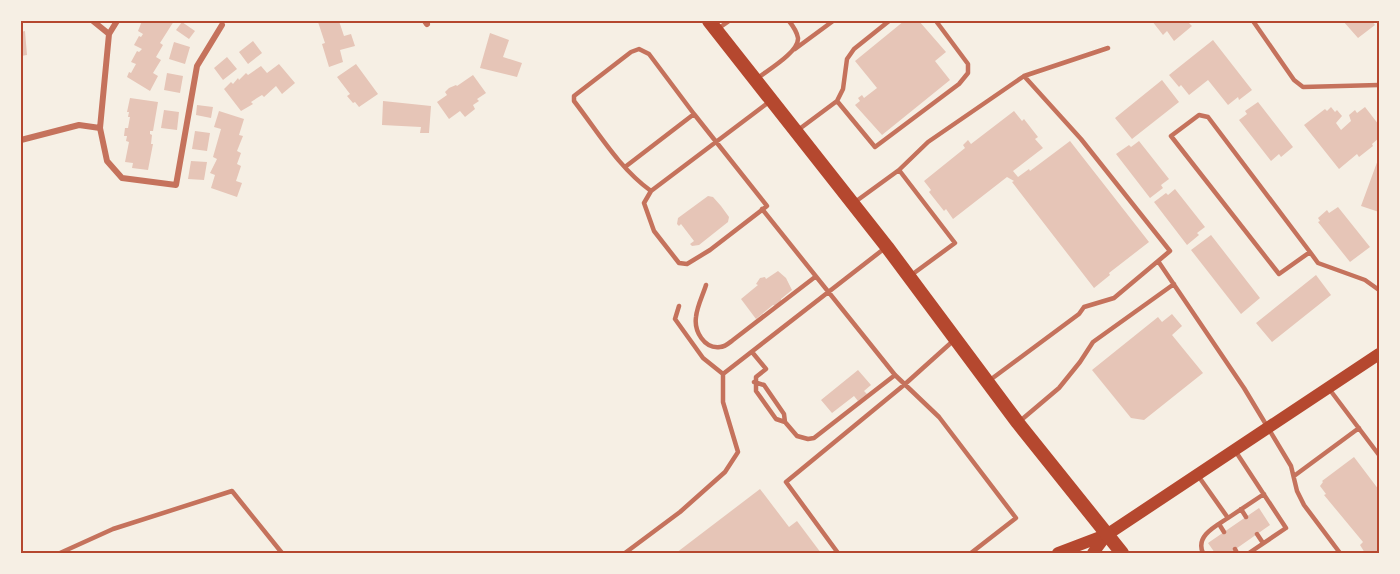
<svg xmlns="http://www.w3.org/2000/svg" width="1400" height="574" font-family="'Titillium Web',sans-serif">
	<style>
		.building { fill: #e6c5b7 }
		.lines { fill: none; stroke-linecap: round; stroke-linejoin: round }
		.service { stroke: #c5725c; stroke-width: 4.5 }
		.minor { stroke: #c5725c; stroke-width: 6 }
		.secondary { stroke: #b5482f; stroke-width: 12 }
		.primary { stroke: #b5482f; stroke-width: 14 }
		.neatline { fill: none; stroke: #b5482f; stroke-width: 2 }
	</style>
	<rect width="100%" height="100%" fill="#f6efe4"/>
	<path class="building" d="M142 21H174L160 43 163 45 156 57 161 60 153 73 158 76 150 91 127 77 129 72 131 73 136 64 131 62 137 51 139 52 142 49 134 45 139 36 141 37 143 34 138 31Z
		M339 21 344 36 351 34 355 46 340 50 343 62 329 67 322 44 325 43 318 22Z
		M904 21H919L946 52 935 61 950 80 882 135 855 105 860 101 858 98 862 95 864 98 877 88 855 61Z
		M1152 21H1187L1192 26 1174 41 1167 31 1163 35Z
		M1343 21H1372L1375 25 1358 38Z
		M182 22 195 31 189 39 176 30Z
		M25 31 27 55 21 56V32Z
		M490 33 509 40 503 57 522 63 517 77 480 68Z
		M1213 40 1252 90 1239 100 1238 97 1228 105 1208 80 1189 95 1181 85 1179 87 1169 75Z
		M253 41 262 53 248 64 239 52Z
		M174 42 190 47 185 64 169 59Z
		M227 57 237 69 223 80 214 68Z
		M279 64 295 83 282 94 276 86 264 97 262 95 257 98 251 102 253 104 241 111 224 89 231 82 233 84 238 78 239 80 246 73 248 75 261 66 267 73Z
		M356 64 378 94 359 107 355 102 353 103 347 96 350 94 337 77Z
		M167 73 183 76 180 93 164 90Z
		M473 75 486 93 477 99 479 101 473 105 475 109 465 117 460 111 449 119 437 102 447 95 445 92 449 88 456 85 457 86Z
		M1162 80 1179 102 1132 139 1115 118Z
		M130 98 158 102 153 131H150V134L152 135 151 144H153L148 170 132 168 133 163 125 162 129 142 126 141 127 136H124L125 128H128L130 117H128L129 112H127Z
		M383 101 431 106 429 133H420L421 127 382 125Z
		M1258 102 1293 147 1281 157 1279 154 1271 161 1239 120 1247 114 1245 111Z
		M197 105 213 107 211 118 196 115Z
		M1331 107 1335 112 1337 110 1342 116 1336 123 1341 130 1351 121 1349 115 1355 110 1357 113 1365 107 1379 125V138L1372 144 1373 146 1359 157 1357 154 1339 169 1304 125 1325 109 1327 111Z
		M164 110 179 112 177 130 161 128Z
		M219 111 244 119 239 135 243 136 237 151 241 153 237 164 241 166 236 181 242 183 237 197 211 188 215 175 210 173 217 159 213 157 221 129 214 127Z
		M1014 111 1022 121 1024 119 1038 137 1035 139 1043 148 1013 171 1018 177 1029 169 1030 171 1070 141 1149 242 1109 273 1110 275 1094 288 1012 182 1014 181 1007 177 953 219 946 209 944 211 929 192 931 190 924 181 965 148 963 145 968 140 971 144Z
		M195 131 210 133 207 151 192 149Z
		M1139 141 1169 179 1161 185 1163 188 1150 198 1116 154 1129 145 1131 147Z
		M1379 157V212L1361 206Z
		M191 161 207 162 204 180 188 179Z
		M1175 189 1205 227 1197 233 1199 235 1187 245 1154 202 1166 193 1168 195Z
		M708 196 713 197 721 206 729 217 728 222 699 245 692 246 690 244 694 241 681 224 679 226 677 224 678 218Z
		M1338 207 1370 247 1350 262 1318 222 1320 221 1318 218 1327 210 1329 213Z
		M1211 235 1260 298 1241 314 1191 250Z
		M778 271 786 278 792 290 781 299V302L776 306 773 305 756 319 741 299 758 285 756 284 760 278 765 277 766 279Z
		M1316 275 1331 295 1272 342 1256 323Z
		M1172 314 1182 326 1172 335 1203 373 1144 420 1131 418 1092 370 1158 317 1162 322Z
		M858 370 871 385 864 391 867 394 858 401 854 396 832 413 821 400Z
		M1354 457 1379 490V553H1365L1360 545 1363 542 1324 495 1326 494 1320 486 1323 482 1322 481Z
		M760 489 789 527 797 521 821 553H676Z
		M1259 508 1270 525 1230 553H1215L1208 543Z"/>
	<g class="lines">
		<path class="service" d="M1253 21 1294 80 1303 87 1379 85
			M719 28 729 21
			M795 49 833 21
			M758 78C768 70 799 52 798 38 797 32 793 26 789 21
			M837 101 875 147 959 84 968 73V64L936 21
			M798 130 837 101 843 89 847 59 854 49 889 21
			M625 167 694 114 649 54 639 49 631 52 574 96V101C598 132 619 168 651 191L769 102
			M899 170 928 142 1024 76 1108 48
			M651 191 644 203 654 231 679 263 687 264 710 250 767 206 694 114
			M855 202 899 170 955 243 910 276
			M762 209 895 375 939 417 1016 518 971 553
			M1310 252 1279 274 1171 136 1199 115 1208 117 1310 252 1318 263 1365 280 1379 290
			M1158 261 1244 388 1291 466 1297 491 1304 505 1340 553
			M706 285C703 295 697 306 696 317 694 331 704 349 720 347 725 347 729 343 733 340L815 277
			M679 306 675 319 703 358 723 374
			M752 352 766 369 756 377V391L776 419 785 422
			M990 380 1079 314 1084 307 1114 298 1170 251 1081 139 1024 76
			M754 382 764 385 784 414 785 422 797 436 808 439 814 438 895 375
			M1330 390 1379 455
			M1020 421 1059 388 1080 362 1093 342 1174 284
			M1236 452 1286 528 1249 553
			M1294 476 1359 428
			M1199 477 1228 518C1216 526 1195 536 1203 553
			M1241 509 1246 517
			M1228 518 1264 494
			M1219 524 1224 532
			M1257 534 1263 543
			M1235 549 1237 553
			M60 553 113 529 232 491 282 553
			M625 553 680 512 725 472 738 452 723 402V374L885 248
			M838 553 786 482 904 385 953 341"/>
		<path class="minor" d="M93 21 109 34
			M425 21 427 24
			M100 128 107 161 122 178 176 185 197 66 222 25
			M21 140 79 125 100 128 109 34 117 21"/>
		<path class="secondary" d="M1058 553 1108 534 1379 354
			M1093 553 1107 534"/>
		<path class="primary" d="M709 21 887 247 1018 423 1122 553"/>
	</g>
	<rect width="1400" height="574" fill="none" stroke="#f6efe4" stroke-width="45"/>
	<rect x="22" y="22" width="1356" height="530" class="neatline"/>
</svg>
